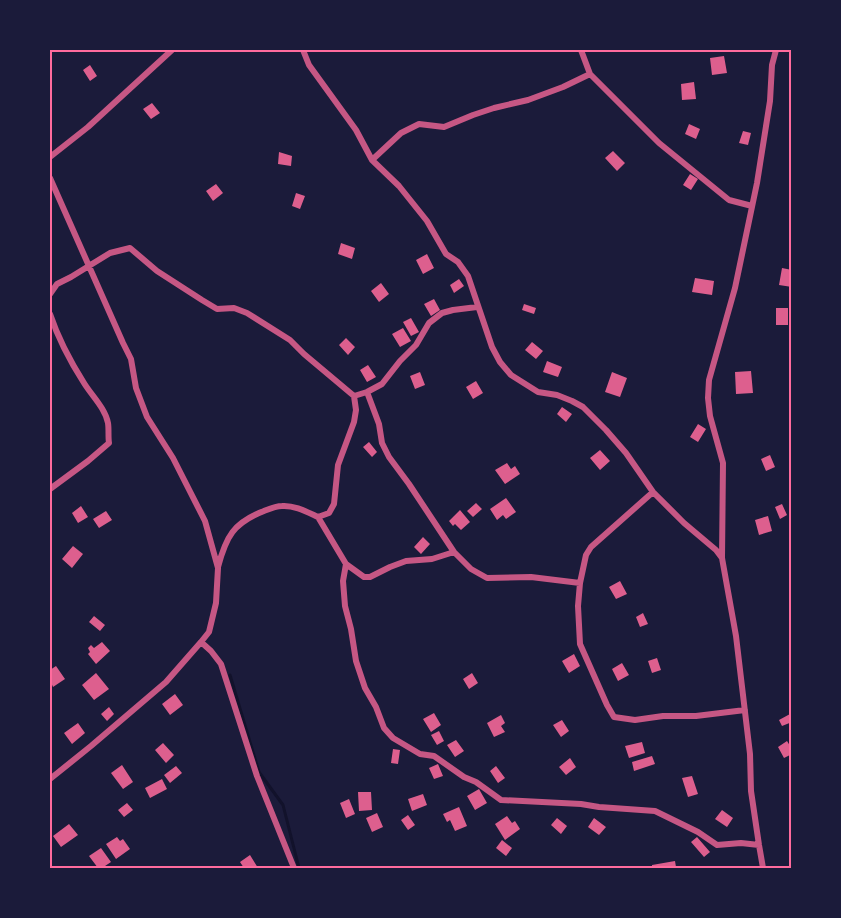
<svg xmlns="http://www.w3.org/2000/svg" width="841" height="918" font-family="Jost,sans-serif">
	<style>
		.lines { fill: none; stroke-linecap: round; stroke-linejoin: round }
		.stream { stroke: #12122b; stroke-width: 3 }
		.building { fill: #dd5f8e }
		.minor { stroke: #c65784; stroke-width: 6 }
		.neatline { fill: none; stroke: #ff6b9d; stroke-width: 2 }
	</style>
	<rect width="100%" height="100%" fill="#1b1b3a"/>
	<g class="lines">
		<path class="stream" d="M230 675 259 772 283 805 299 868"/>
	</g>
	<path class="building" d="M724 56 727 73 712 75 710 58Z
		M90 65 97 76 90 81 83 70Z
		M694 82 696 99 682 100 681 84Z
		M152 103 160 113 151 119 143 109Z
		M689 124 700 129 696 139 685 134Z
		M743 131 751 133 748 145 739 143Z
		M613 151 625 163 617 171 605 158Z
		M279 152 292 156 291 166 278 164Z
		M690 174 698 179 691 190 683 185Z
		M216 184 223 193 213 201 206 191Z
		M296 193 305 196 300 209 292 206Z
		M341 243 355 248 352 259 338 254Z
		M427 254 434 268 423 274 416 260Z
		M782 268 792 270V287L779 285Z
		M695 278 714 281 712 295 692 292Z
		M459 279 464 286 454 293 450 285Z
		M381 283 389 294 379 302 371 291Z
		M434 299 440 310 431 316 424 304Z
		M524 304 536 308 534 314 522 310Z
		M776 308H788V325H776Z
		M411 318 419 332 411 336 403 322Z
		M403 328 411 341 400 347 392 334Z
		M346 338 355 347 348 355 339 345Z
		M532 342 543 351 536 359 525 350Z
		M547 361 562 367 558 377 543 372Z
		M368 365 376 377 367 382 360 370Z
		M751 371 753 393 736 394 735 372Z
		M420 372 425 385 415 389 410 376Z
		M612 372 627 378 620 397 605 392Z
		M476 381 483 393 473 399 466 387Z
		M562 407 572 414 566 422 557 414Z
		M698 424 706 429 698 442 690 437Z
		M369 442 377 452 372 457 363 447Z
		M600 450 610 461 600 470 590 458Z
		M770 455 775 467 766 471 761 459Z
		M507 463 511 469 515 466 520 474 505 484 495 470Z
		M506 498 516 512 506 519 503 515 497 520 490 509Z
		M476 503 482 509 473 517 467 511Z
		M782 504 787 515 780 519 775 507Z
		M81 506 88 517 78 523 72 513Z
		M460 510 470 522 461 530 455 524 453 526 449 521Z
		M106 511 112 520 99 528 93 519Z
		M768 516 772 531 759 535 755 520Z
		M423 537 430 544 421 554 414 547Z
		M73 546 83 554 72 568 62 559Z
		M620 581 627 594 616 599 609 587Z
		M643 613 648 624 640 627 636 617Z
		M94 616 105 625 100 631 89 622Z
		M102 642 110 651 96 664 88 654 90 652 88 648 91 645 94 648Z
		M574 654 580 666 569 673 562 661Z
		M657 658 661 670 652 673 648 661Z
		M622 663 629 675 618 681 612 669Z
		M56 666 65 679 53 687 50 680V670Z
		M96 673 109 689 94 700 82 685Z
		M472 673 478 683 469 689 463 679Z
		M175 694 183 705 170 715 162 704Z
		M109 707 114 714 107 721 101 714Z
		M434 713 441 725 431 732 423 719Z
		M790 714 792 722 782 726 779 720Z
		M501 715 505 723 501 726 505 732 494 737 487 723Z
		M562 720 569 731 561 737 553 725Z
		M78 723 85 733 72 744 64 733Z
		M439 731 444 741 437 745 431 735Z
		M456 740 464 751 455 757 447 745Z
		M787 741 792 749V754L784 758 778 747Z
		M642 742 645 753 629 758 625 746Z
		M163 743 174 755 166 763 155 750Z
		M393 749 400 750 398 764 391 763Z
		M652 756 655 764 634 771 632 762Z
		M570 758 576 767 566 775 559 767Z
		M438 764 443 776 434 779 429 768Z
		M122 765 133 782 123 789 111 773Z
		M176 766 182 773 170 783 164 775Z
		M496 766 505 778 498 783 490 771Z
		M692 776 698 794 688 797 682 778Z
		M162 779 167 789 150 798 145 788Z
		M479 789 487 803 475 810 467 796Z
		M358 792H371L372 810 359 811Z
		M423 794 427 805 412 811 408 799Z
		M349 799 355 814 346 818 340 803Z
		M127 803 133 810 124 817 118 810Z
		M459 807 467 826 455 831 450 820 447 822 443 814Z
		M722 810 733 818 727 827 715 819Z
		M377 813 383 827 372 832 366 818Z
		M408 815 415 825 408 830 401 820Z
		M507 816 512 823 515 821 520 829 505 840 495 824Z
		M557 818 567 826 561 834 551 825Z
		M594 818 606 827 599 835 588 827Z
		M69 824 78 835 61 847 53 836Z
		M117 837 120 841 123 839 130 849 116 859 106 844Z
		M697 837 710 852 704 857 691 842Z
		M502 840 512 848 506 856 496 848Z
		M101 848 111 862 102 868H98L89 856Z
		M250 855 258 868H250L249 867 244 868 240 862Z
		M675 861 676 867 652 868V865Z"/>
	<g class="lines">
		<path class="minor" d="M303 50 309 65 356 130 372 160 399 186 427 221 446 254 458 262 468 276 492 347 500 362 511 375 538 392 557 395 572 401 583 407 606 430 626 453 653 492 684 523 716 550 722 558
			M581 50 590 74 659 143 729 200 752 206
			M50 157 88 127 172 50
			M372 160 401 133 419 124 444 127 473 115 494 108 528 100 563 87 590 74
			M50 178 123 343 131 359 136 388 147 417 173 458 205 521 218 568 216 603 209 632 201 642 166 682 91 746 50 779
			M50 294 57 284 71 277 110 253 130 248 157 271 202 300 217 309 234 308 247 313 290 340 304 354 354 396 356 410 354 422 338 465 334 504 329 513 318 517C307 512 294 505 282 506 276 506 269 509 264 511 233 523 226 537 218 567
			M50 314C58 338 70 361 84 383 92 396 105 408 108 423 109 429 108 437 109 443L88 461 50 489
			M367 392 379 424 382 443 389 457 409 484 454 552 471 569 487 578 531 577 580 583
			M354 396 367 392 382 384 400 361 416 345 429 323 442 313 453 310 477 307
			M653 492 591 547 586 555 580 583 578 606 580 644 607 705 614 717 635 720 663 716H696L745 710
			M318 517 346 564 364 577H370L390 567 406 561 432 559 454 552
			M346 564 343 581 345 606 351 629 356 661 365 688 376 707 384 728 393 738 420 754 434 756 464 777 476 782 501 800 581 804 599 807 655 811 698 832 717 845 741 843 759 845
			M201 642 211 651 221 664 257 776 294 868
			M763 868 759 845 751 791 750 754 736 636 722 558 723 463 710 416 708 398 709 380 735 288 757 183 770 101 772 65 776 50"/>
	</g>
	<rect width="841" height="918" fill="none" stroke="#1b1b3a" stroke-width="102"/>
	<rect x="51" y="51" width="739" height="816" class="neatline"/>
</svg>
